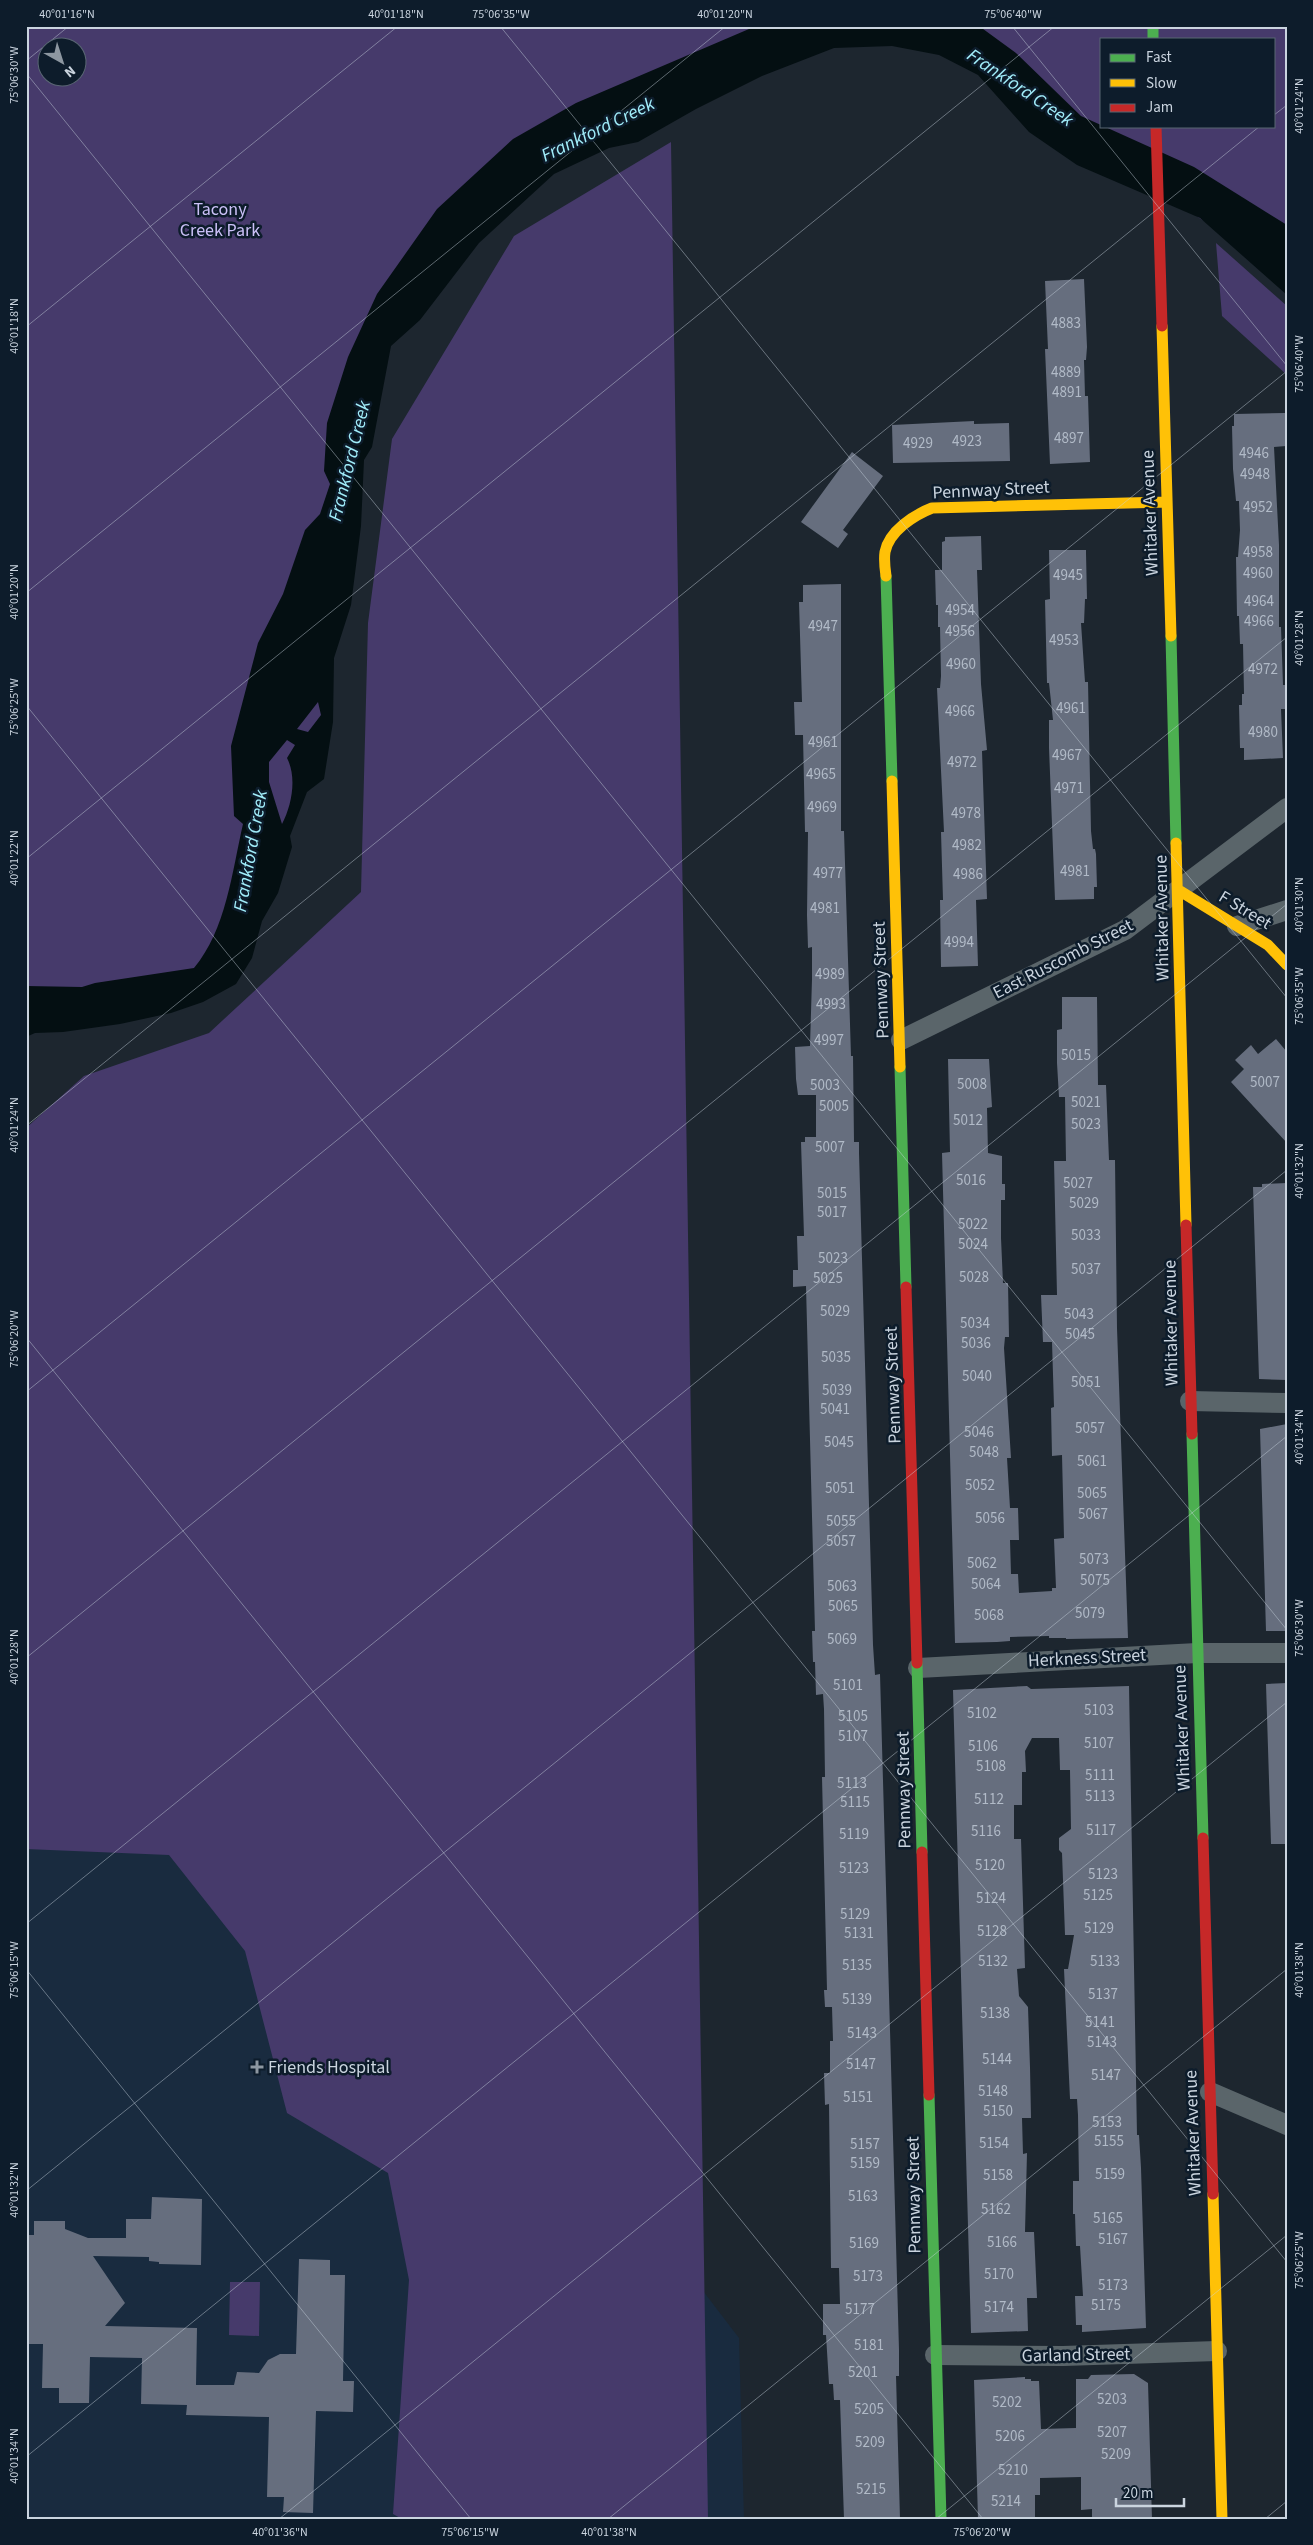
<svg xmlns="http://www.w3.org/2000/svg" width="1313" height="2545" font-family="'Source Sans 3',sans-serif">
	<style>
		.built { fill: #192b3f }
		.green { fill: #463a6b; fill-rule: evenodd }
		.water { fill: #040f12; fill-rule: evenodd }
		.building { fill: #666e7e }
		.lines { fill: none; stroke-linecap: round; stroke-linejoin: round }
		.street { stroke: #5a656a; stroke-width: 20 }
		.fast { stroke: #4caf50; stroke-width: 11 }
		.slow { stroke: #ffc107; stroke-width: 11 }
		.jam { stroke: #c62828; stroke-width: 11 }
		.ticks { fill: none; stroke: #cad4df; stroke-width: 1; stroke-opacity: 0.45 }
		.poi-dot { fill: #8d97a1; stroke: #0d1c2b; stroke-width: 2 }
		.labels { text-anchor: middle; dominant-baseline: central; stroke-width: 5; stroke-linejoin: round; paint-order: stroke }
		.number-label { font-size: 15px; fill: #b1bac7 }
		.park-label { font-size: 18px; fill: #cbc0f7; stroke: #0d1c2b }
		.street-label { font-size: 18px; fill: #cad4df; stroke: #0d1c2b }
		.poi-label { font-size: 18px; fill: #cad4df; stroke: #0d1c2b; text-anchor: start }
		.water-label { font-size: 19px; font-style: italic; fill: #a1edfa; stroke: #0d1c2b }
		.neatline { fill: none; stroke: #cad4df; stroke-width: 2 }
		.ticks-label { font-size: 12px; text-anchor: middle; fill: #cad4df }
	</style>
	<rect width="100%" height="100%" fill="#1d262f"/>
	<path class="built" d="M26 1825 171 1844 622 2185 739 2338 744 2519H26Z"/>
	<path class="green" d="M26 26H804L561 131 392 307 322 664 323 733 225 979 26 1020ZM48 48H78V78H48Z
		M869 26H1287V276L917 31ZM1102 39H1274V126H1102Z
		M671 142 708 2519H402L393 2514 409 2280 388 2173 287 2113 245 1951 169 1855 26 1849V1128L84 1076 209 1033 361 892 368 623 392 439 514 236Z
		M1216 243 1287 306V375L1222 316Z
		M230 2282H260L259 2336 229 2335Z"/>
	<path class="water" d="M756 26H979L1016 53 1081 116 1194 167 1287 225V295L1200 218 1077 165 1029 132 978 75 939 55 892 46 834 48 762 76 696 109 638 142 609 148 554 174 479 243 420 320 391 346 372 447 364 460 361 526 351 605 334 658 333 722 324 779 307 792 290 836 292 847 278 893 262 921 252 958 236 984 203 1002 171 1013 120 1024 63 1032 35 1033 26 1037V986L82 987 95 983 194 968C226 930 232 872 243 824L234 816 231 746 258 643 283 594 305 530 320 514 330 484 324 471 327 423 348 357 377 294 437 209 513 139 576 103ZM318 702 321 715 308 732 297 729ZM287 740 295 745 287 758C297 777 292 805 282 824L269 782V762Z"/>
	<path class="building" d="M1084 279 1087 347 1086 360H1084L1085 396H1088L1090 462 1050 464 1045 349H1048L1045 281Z
		M1285 413 1286 446 1274 447 1279 545V627H1281L1283 685H1286V709H1281L1283 758 1244 760V748H1240L1239 705H1242V694H1244L1243 644H1240L1239 616H1237L1236 557H1238L1240 530 1239 501H1236L1233 469 1232 426H1234V414Z
		M974 421V424L1009 423 1010 461 893 463 892 425Z
		M852 452 883 476 843 530 848 534 838 548 801 522Z
		M981 536 982 570H977L981 684 987 750 982 751 987 899 976 900 978 966 941 967 940 900H943L941 832H944L937 688H940L941 676 940 627H938V605H936L935 570H942V542L945 541V537Z
		M1049 550H1086V553L1087 599H1085L1084 623H1081L1085 682H1088L1091 831 1093 849H1095L1096 854 1097 887H1094V899L1055 900 1049 748V720H1053L1049 683H1047L1045 600 1050 599Z
		M841 584V831H844L851 1056H853L854 1142H859V1153L873 1645 875 1675 880 1674 899 2350V2376H896L900 2519H844L840 2400H834L833 2384H829L826 2335H823V2304H840L839 2268H831L829 2104 825 2105 824 2073H830V2041H833L832 2007H825L824 1990H827L822 1777H825L824 1709 823 1694 816 1695 815 1662H813L812 1631H815L806 1286 793 1287V1270H798L797 1236H804L801 1142H805V1137H816V1095H798L796 1079 795 1047 810 1046 812 979V947L808 948 807 915 808 832H805L803 735H795L794 702H802L799 602H803V585Z
		M1062 997H1097L1098 1085H1106L1109 1160H1115L1117 1328 1128 1638 1066 1639V1638H1049V1636L1010 1637V1641L997 1642 955 1643 942 1153 950 1152 948 1059H989L992 1107 987 1108 988 1153 1002 1156V1184H1005V1200H1001V1238L1003 1283H1008L1009 1337H1005L1004 1348 1011 1458H1007L1010 1508H1018L1019 1540H1010L1011 1574H1018L1019 1593 1052 1591V1588H1056L1054 1539 1064 1538 1062 1455 1052 1456 1051 1408 1054 1407 1052 1342H1043L1041 1295H1057L1054 1161H1066L1065 1097H1059L1057 1063V1030L1062 1029Z
		M1276 1039 1287 1052V1143L1231 1082 1244 1069 1235 1060 1251 1045 1258 1054Z
		M1287 1183V1380L1259 1379 1253 1187H1262V1184Z
		M1287 1424V1631H1266L1260 1429Z
		M1287 1683V1844H1271L1266 1684Z
		M1027 1686 1031 1689 1129 1686 1137 2135H1139L1141 2168 1146 2328 1082 2332V2325H1076L1075 2296H1083L1080 2246H1076L1075 2214H1073V2181H1079L1078 2115 1077 2099H1070L1064 1969H1068L1074 1935H1065L1062 1853 1059 1850V1838L1071 1829 1070 1770H1060L1059 1738H1032L1025 1751 1026 1772H1022V1805H1014V1839H1021L1025 1968 1017 1969 1019 1996 1028 2007 1030 2067 1031 2118H1022L1023 2154 1027 2153 1025 2232H1034L1037 2298H1027L1028 2331 971 2333 953 1690Z
		M152 2197 202 2199 201 2265 159 2264V2262L149 2261V2257L93 2256 125 2303 105 2326 197 2328 196 2385H234L237 2372 259 2373 268 2360 280 2354H296L299 2259 330 2260V2275H345L343 2381H354L353 2412 316 2411 313 2513 283 2512 284 2497H267L269 2417 186 2415 187 2405 141 2404 142 2358 90 2357 89 2403H59V2388H42L43 2344H26V2235H34V2221H65V2229L88 2238H126V2219H151Z
		M1134 2374 1148 2383 1152 2519H1092V2509L1081 2510V2477L1040 2478V2495H1035V2519H978L974 2380 1025 2377V2379H1031V2381H1039L1041 2429 1076 2428V2379H1088L1091 2375Z"/>
	<g class="lines">
		<path class="street" d="M1237 926 1287 910
			M901 1040 1125 930 1287 808
			M1190 1401 1287 1403
			M918 1668 1197 1653H1287
			M1210 2092 1287 2125
			M935 2355 1063 2356 1217 2351"/>
		<path class="fast" d="M1153 26V39
			M886 576 892 781
			M1171 636 1176 843
			M900 1067 906 1287
			M1192 1434 1203 1838
			M917 1663 922 1852
			M929 2095 941 2519"/>
		<path class="slow" d="M1162 326 1171 636
			M886 576C885 569 884 559 885 552 889 531 914 515 932 508L1167 502
			M892 781 900 1067
			M1176 843 1186 1225
			M1180 891 1268 945 1287 965
			M1213 2194 1222 2519"/>
		<path class="jam" d="M1156 126 1162 326
			M1186 1225 1192 1434
			M906 1287 917 1663
			M1203 1838 1213 2194
			M922 1852 929 2095"/>
	</g>
	<path class="ticks" d="M500 26 1287 998M1012 26 1287 366M26 61 69 26M26 73 1287 1630M1274 115 1287 105M26 327 398 26M26 593 726 26M26 705 1287 2262M26 859 1055 26M26 1126 1260 126M26 1337 983 2519M26 1392 1287 371M26 1658 1287 637M26 1924 1287 904M26 1969 471 2519M26 2191 1287 1170M26 2457 1287 1436M279 2519 1287 1702M608 2519 1287 1969M936 2519 1287 2235M1265 2519 1287 2501"/>
	<path class="poi-dot" d="M254.5 2059.5h5v5h5v5h-5v5h-5v-5h-5v-5h5z"/>
	<g class="labels">
		<g class="number-label">
			<text x="1066" y="323">4883</text>
			<text x="1066" y="372">4889</text>
			<text x="1067" y="392">4891</text>
			<text x="1069" y="438">4897</text>
			<text x="967" y="441">4923</text>
			<text x="918" y="443">4929</text>
			<text x="1254" y="453">4946</text>
			<text x="1255" y="474">4948</text>
			<text x="1258" y="507">4952</text>
			<text x="1258" y="552">4958</text>
			<text x="1258" y="573">4960</text>
			<text x="1068" y="575">4945</text>
			<text x="1259" y="601">4964</text>
			<text x="960" y="610">4954</text>
			<text x="1259" y="621">4966</text>
			<text x="823" y="626">4947</text>
			<text x="960" y="631">4956</text>
			<text x="1064" y="640">4953</text>
			<text x="961" y="664">4960</text>
			<text x="1263" y="669">4972</text>
			<text x="1071" y="708">4961</text>
			<text x="960" y="711">4966</text>
			<text x="1263" y="732">4980</text>
			<text x="823" y="742">4961</text>
			<text x="1067" y="755">4967</text>
			<text x="962" y="762">4972</text>
			<text x="821" y="774">4965</text>
			<text x="1069" y="788">4971</text>
			<text x="822" y="807">4969</text>
			<text x="966" y="813">4978</text>
			<text x="967" y="845">4982</text>
			<text x="1075" y="871">4981</text>
			<text x="828" y="873">4977</text>
			<text x="968" y="874">4986</text>
			<text x="825" y="908">4981</text>
			<text x="959" y="942">4994</text>
			<text x="830" y="974">4989</text>
			<text x="831" y="1004">4993</text>
			<text x="829" y="1040">4997</text>
			<text x="1076" y="1055">5015</text>
			<text x="1265" y="1082">5007</text>
			<text x="972" y="1084">5008</text>
			<text x="825" y="1085">5003</text>
			<text x="1086" y="1102">5021</text>
			<text x="834" y="1106">5005</text>
			<text x="968" y="1120">5012</text>
			<text x="1086" y="1124">5023</text>
			<text x="830" y="1147">5007</text>
			<text x="971" y="1180">5016</text>
			<text x="1078" y="1183">5027</text>
			<text x="832" y="1193">5015</text>
			<text x="1084" y="1203">5029</text>
			<text x="832" y="1212">5017</text>
			<text x="973" y="1224">5022</text>
			<text x="1086" y="1235">5033</text>
			<text x="973" y="1244">5024</text>
			<text x="833" y="1258">5023</text>
			<text x="1086" y="1269">5037</text>
			<text x="974" y="1277">5028</text>
			<text x="828" y="1278">5025</text>
			<text x="835" y="1311">5029</text>
			<text x="1079" y="1314">5043</text>
			<text x="975" y="1323">5034</text>
			<text x="1080" y="1334">5045</text>
			<text x="976" y="1343">5036</text>
			<text x="836" y="1357">5035</text>
			<text x="977" y="1376">5040</text>
			<text x="1086" y="1382">5051</text>
			<text x="837" y="1390">5039</text>
			<text x="835" y="1409">5041</text>
			<text x="1090" y="1428">5057</text>
			<text x="979" y="1432">5046</text>
			<text x="839" y="1442">5045</text>
			<text x="984" y="1452">5048</text>
			<text x="1092" y="1461">5061</text>
			<text x="980" y="1485">5052</text>
			<text x="840" y="1488">5051</text>
			<text x="1092" y="1493">5065</text>
			<text x="1093" y="1514">5067</text>
			<text x="990" y="1518">5056</text>
			<text x="841" y="1521">5055</text>
			<text x="841" y="1541">5057</text>
			<text x="1094" y="1559">5073</text>
			<text x="982" y="1563">5062</text>
			<text x="1095" y="1580">5075</text>
			<text x="986" y="1584">5064</text>
			<text x="842" y="1586">5063</text>
			<text x="843" y="1606">5065</text>
			<text x="1090" y="1613">5079</text>
			<text x="989" y="1615">5068</text>
			<text x="842" y="1639">5069</text>
			<text x="848" y="1685">5101</text>
			<text x="1099" y="1710">5103</text>
			<text x="982" y="1713">5102</text>
			<text x="853" y="1716">5105</text>
			<text x="853" y="1736">5107</text>
			<text x="1099" y="1743">5107</text>
			<text x="983" y="1746">5106</text>
			<text x="991" y="1766">5108</text>
			<text x="1100" y="1775">5111</text>
			<text x="852" y="1783">5113</text>
			<text x="1100" y="1796">5113</text>
			<text x="989" y="1799">5112</text>
			<text x="855" y="1802">5115</text>
			<text x="1101" y="1830">5117</text>
			<text x="986" y="1831">5116</text>
			<text x="854" y="1834">5119</text>
			<text x="990" y="1865">5120</text>
			<text x="854" y="1868">5123</text>
			<text x="1103" y="1874">5123</text>
			<text x="1098" y="1895">5125</text>
			<text x="991" y="1898">5124</text>
			<text x="855" y="1914">5129</text>
			<text x="1099" y="1928">5129</text>
			<text x="992" y="1931">5128</text>
			<text x="859" y="1933">5131</text>
			<text x="993" y="1961">5132</text>
			<text x="1105" y="1961">5133</text>
			<text x="857" y="1965">5135</text>
			<text x="1103" y="1994">5137</text>
			<text x="857" y="1999">5139</text>
			<text x="995" y="2013">5138</text>
			<text x="1100" y="2022">5141</text>
			<text x="862" y="2033">5143</text>
			<text x="1102" y="2042">5143</text>
			<text x="997" y="2059">5144</text>
			<text x="861" y="2064">5147</text>
			<text x="1106" y="2075">5147</text>
			<text x="993" y="2091">5148</text>
			<text x="858" y="2097">5151</text>
			<text x="998" y="2111">5150</text>
			<text x="1107" y="2122">5153</text>
			<text x="1109" y="2141">5155</text>
			<text x="994" y="2143">5154</text>
			<text x="865" y="2144">5157</text>
			<text x="865" y="2163">5159</text>
			<text x="1110" y="2174">5159</text>
			<text x="998" y="2175">5158</text>
			<text x="863" y="2196">5163</text>
			<text x="996" y="2209">5162</text>
			<text x="1108" y="2218">5165</text>
			<text x="1113" y="2239">5167</text>
			<text x="1002" y="2242">5166</text>
			<text x="864" y="2243">5169</text>
			<text x="999" y="2274">5170</text>
			<text x="868" y="2276">5173</text>
			<text x="1113" y="2285">5173</text>
			<text x="1106" y="2305">5175</text>
			<text x="999" y="2307">5174</text>
			<text x="860" y="2309">5177</text>
			<text x="869" y="2345">5181</text>
			<text x="863" y="2372">5201</text>
			<text x="1112" y="2399">5203</text>
			<text x="1007" y="2402">5202</text>
			<text x="869" y="2409">5205</text>
			<text x="1112" y="2432">5207</text>
			<text x="1010" y="2436">5206</text>
			<text x="870" y="2442">5209</text>
			<text x="1116" y="2454">5209</text>
			<text x="1013" y="2470">5210</text>
			<text x="871" y="2489">5215</text>
			<text x="1006" y="2501">5214</text>
		</g>
		<g class="park-label">
			<text x="220" y="209">Tacony<tspan x="220" dy="21">Creek Park</tspan></text>
		</g>
		<g class="street-label">
			<text transform="translate(991 490) rotate(-3)">Pennway Street</text>
			<text transform="translate(1150 513) rotate(-92)">Whitaker Avenue</text>
			<text transform="translate(1245 910) rotate(31)">F Street</text>
			<text transform="translate(1162 918) rotate(-91)">Whitaker Avenue</text>
			<text transform="translate(1063 959) rotate(-27)">East Ruscomb Street</text>
			<text transform="translate(881 980) rotate(-92)">Pennway Street</text>
			<text transform="translate(1171 1323) rotate(-91)">Whitaker Avenue</text>
			<text transform="translate(893 1385) rotate(-92)">Pennway Street</text>
			<text transform="translate(1087 1658) rotate(-3)">Herkness Street</text>
			<text transform="translate(1182 1728) rotate(-92)">Whitaker Avenue</text>
			<text transform="translate(904 1790) rotate(-91)">Pennway Street</text>
			<text transform="translate(1193 2133) rotate(-92)">Whitaker Avenue</text>
			<text transform="translate(914 2195) rotate(-91)">Pennway Street</text>
			<text transform="translate(1076 2355) rotate(-1)">Garland Street</text>
		</g>
		<g class="poi-label">
			<text x="268" y="2067">Friends Hospital</text>
		</g>
		<g class="water-label">
			<text transform="translate(1020 88) rotate(34)">Frankford Creek</text>
			<text transform="translate(598 130) rotate(-26)">Frankford Creek</text>
			<text transform="translate(350 461) rotate(-76)">Frankford Creek</text>
			<text transform="translate(251 851) rotate(-80)">Frankford Creek</text>
		</g>
	</g>
	<rect width="1313" height="2545" fill="none" stroke="#0d1c2b" stroke-width="55"/>
	<rect x="1100" y="38" width="175" height="90" fill="#0d1c2b" stroke="#596673"/>
	<rect x="1110" y="54" width="25" height="8" fill="#4caf50" stroke="#596673"/>
	<text x="1146" y="62" font-size="15" fill="#cad4df">Fast</text>
	<rect x="1110" y="79" width="25" height="8" fill="#ffc107" stroke="#596673"/>
	<text x="1146" y="88" font-size="15" fill="#cad4df">Slow</text>
	<rect x="1110" y="104" width="25" height="8" fill="#c62828" stroke="#596673"/>
	<text x="1146" y="112" font-size="15" fill="#cad4df">Jam</text>
	<g transform="translate(62 62) rotate(141)"><circle r="24" fill="#0d1c2b" stroke="#596673"/>
	<path d="M0-4L9 19L0 12L-9 19Z" fill="#8d97a1"/>
	<text y="-8" font-size="14" font-weight="bold" text-anchor="middle" fill="#cad4df">N</text>
	</g>
	<path d="M1116 2498v8h68v-8" fill="none" stroke="#cad4df" stroke-width="2.5"/>
	<text x="1123" y="2498" font-size="15" fill="#cad4df" stroke="#0d1c2b" stroke-width="4" paint-order="stroke">20 m</text>
	<rect x="28" y="28" width="1258" height="2490" class="neatline"/>
	<g class="ticks-label">
		<text x="67" y="18">40°01'16"N</text>
		<text x="396" y="18">40°01'18"N</text>
		<text x="501" y="18">75°06'35"W</text>
		<text x="725" y="18">40°01'20"N</text>
		<text x="1013" y="18">75°06'40"W</text>
		<text transform="translate(14 75) rotate(-90)" y="4">75°06'30"W</text>
		<text transform="translate(1299 106) rotate(-90)" y="4">40°01'24"N</text>
		<text transform="translate(14 326) rotate(-90)" y="4">40°01'18"N</text>
		<text transform="translate(1299 364) rotate(-90)" y="4">75°06'40"W</text>
		<text transform="translate(14 592) rotate(-90)" y="4">40°01'20"N</text>
		<text transform="translate(1299 638) rotate(-90)" y="4">40°01'28"N</text>
		<text transform="translate(14 707) rotate(-90)" y="4">75°06'25"W</text>
		<text transform="translate(14 858) rotate(-90)" y="4">40°01'22"N</text>
		<text transform="translate(1299 905) rotate(-90)" y="4">40°01'30"N</text>
		<text transform="translate(1299 996) rotate(-90)" y="4">75°06'35"W</text>
		<text transform="translate(14 1125) rotate(-90)" y="4">40°01'24"N</text>
		<text transform="translate(1299 1171) rotate(-90)" y="4">40°01'32"N</text>
		<text transform="translate(14 1339) rotate(-90)" y="4">75°06'20"W</text>
		<text transform="translate(1299 1437) rotate(-90)" y="4">40°01'34"N</text>
		<text transform="translate(1299 1628) rotate(-90)" y="4">75°06'30"W</text>
		<text transform="translate(14 1657) rotate(-90)" y="4">40°01'28"N</text>
		<text transform="translate(1299 1970) rotate(-90)" y="4">40°01'38"N</text>
		<text transform="translate(14 1970) rotate(-90)" y="4">75°06'15"W</text>
		<text transform="translate(14 2190) rotate(-90)" y="4">40°01'32"N</text>
		<text transform="translate(1299 2260) rotate(-90)" y="4">75°06'25"W</text>
		<text transform="translate(14 2456) rotate(-90)" y="4">40°01'34"N</text>
		<text x="280" y="2536">40°01'36"N</text>
		<text x="470" y="2536">75°06'15"W</text>
		<text x="609" y="2536">40°01'38"N</text>
		<text x="982" y="2536">75°06'20"W</text>
	</g>
</svg>
